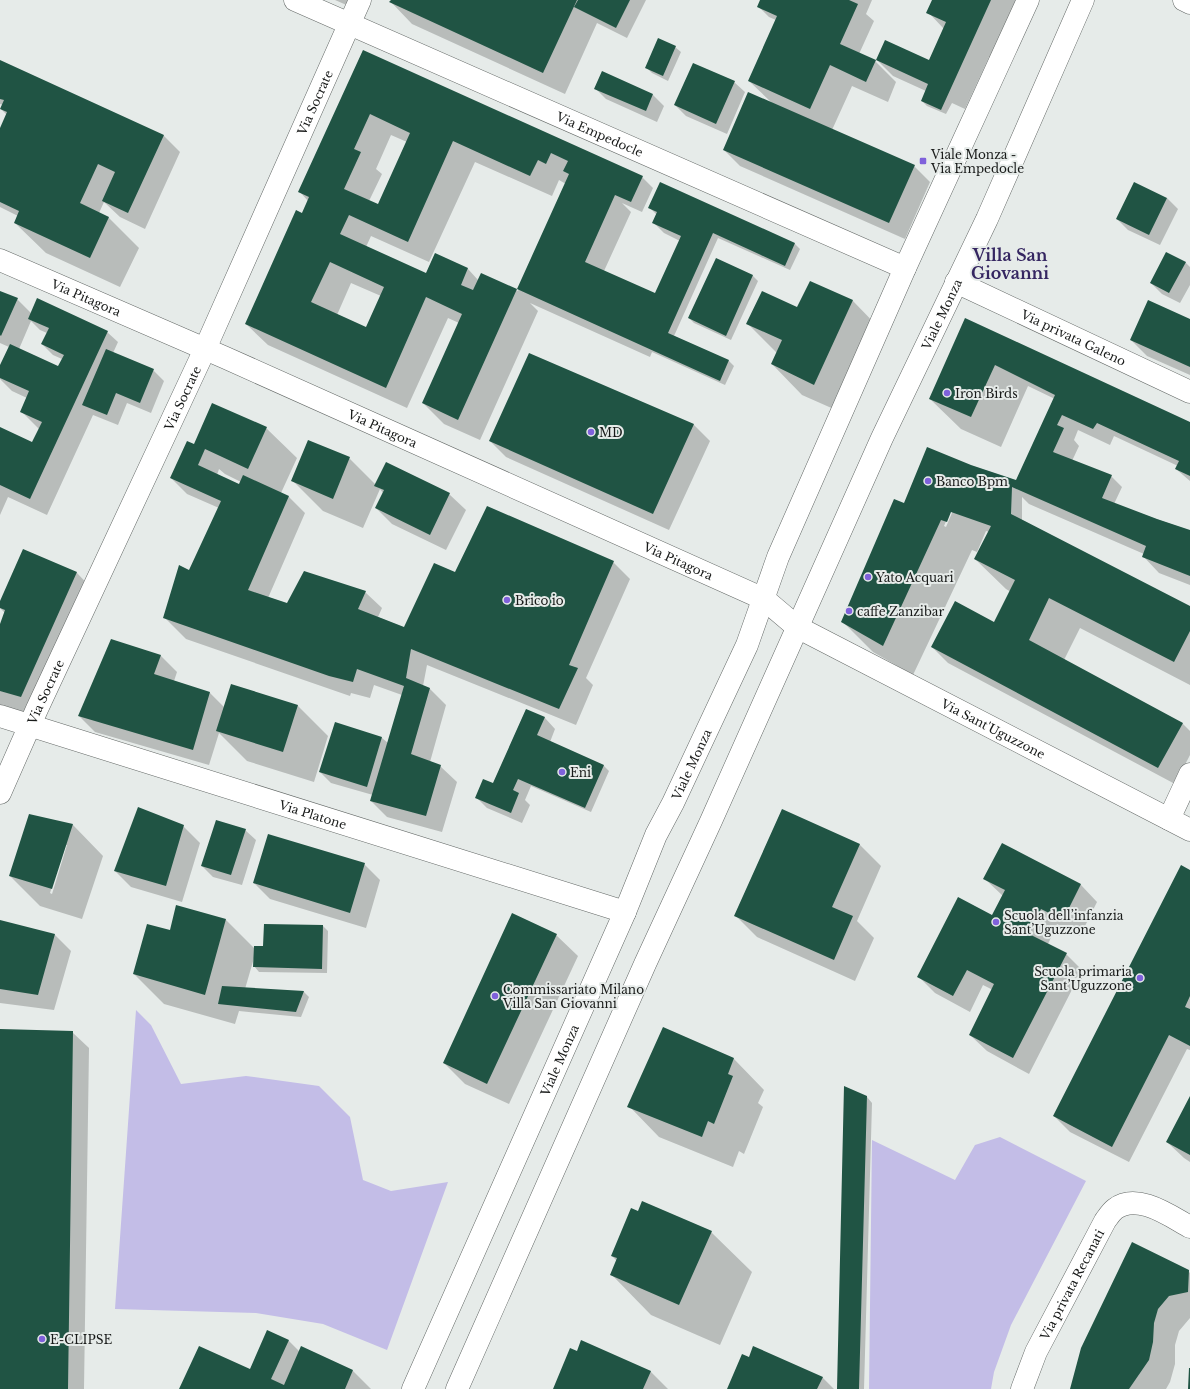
<svg xmlns="http://www.w3.org/2000/svg" width="1190" height="1389" font-family="'Libre Baskerville',serif">
	<style>
		.green { fill: #c3bde7 }
		.shadow { fill: #0003; fill-rule: evenodd }
		.building { fill: #205444; fill-rule: evenodd }
		.lines { fill: none; stroke-linecap: round; stroke-linejoin: round }
		.minor-casing { stroke: #636866; stroke-width: 23 }
		.major-casing { stroke: #636866; stroke-width: 23 }
		.minor { stroke: #fff; stroke-width: 22 }
		.major { stroke: #fff; stroke-width: 22 }
		.poi-dot { fill: #7f61db; stroke: #e6ebe9; stroke-width: 1.5 }
		.labels { text-anchor: middle; dominant-baseline: central; stroke-width: 4; stroke-linejoin: round; paint-order: stroke }
		.street-label { font-size: 12px; fill: #181a19; stroke: #e6ebe9 }
		.poi-label { font-size: 12px; fill: #181a19; stroke: #e6ebe9; text-anchor: start }
		.district-label { font-size: 16px; font-weight: bold; fill: #352661; stroke: #e6ebe9 }
	</style>
	<rect width="100%" height="100%" fill="#e6ebe9"/>
	<path class="green" d="M136 1010 151 1025 181 1084 246 1076 319 1086 350 1117 363 1180 391 1191 448 1182 387 1350 323 1324 256 1313 115 1309Z
		M1000 1137 1086 1181 1011 1325 994 1372 991 1389H869L872 1140 955 1180 975 1145Z"/>
	<path class="shadow" d="M335 0H363L358 10Z
		M392 0H646L627 38 597 23 565 94 412 24 391 2Z
		M761 0H872L866 14 874 21 859 54 875 61 896 82 888 102 852 86 832 130 914 166 930 182 905 239 740 166 724 150 772 103 749 81 776 20 769 17 758 6Z
		M933 0H1035L1006 64 989 57 965 109 952 103 946 114 927 106 922 101 926 91 893 76 877 60 929 61 944 29 928 12Z
		M675 47 681 52 668 81 652 73 647 68Z
		M363 51 642 177 653 188 642 212 622 203 631 212 604 271 655 295 680 241 664 233 653 222 657 215 650 208 698 201 795 244 800 249 790 270 718 238 674 336 729 361 734 366 725 385 652 352 650 357 530 303 538 311 480 440 444 424 423 403 459 323 448 318 407 408 268 345 246 324 308 201 300 192ZM391 135 407 142 379 205 369 201 382 174 376 169ZM475 162 552 196 559 180 566 184 518 291 481 274 478 280 468 269 435 254 426 274 366 247 371 236 429 262ZM351 283 381 296 366 328 337 315Z
		M0 61 164 136 180 152 145 229 120 217 104 202 99 213 108 217 139 248 120 287 46 253 15 223 18 216 0 207V131L7 115 1 109 3 105 0 104Z
		M602 72 653 95 664 106 657 122 606 99 595 88Z
		M734 82 745 92 727 134 686 116 675 105Z
		M1167 198 1178 209 1160 245 1128 230 1117 219Z
		M717 259 753 276 758 281 731 340 694 323 689 318Z
		M1185 262 1190 267V285L1180 303 1162 294 1151 283Z
		M810 282 853 301 883 332 845 414 802 395 772 364 777 353 748 324 798 308Z
		M0 292 17 299 31 313 107 332 118 342 113 353 153 370 164 381 151 413 127 403 118 425 93 415 47 515 8 497 0 515V428L33 443 39 429 21 411 27 398 12 391 0 379V367L9 347 0 343ZM31 321 40 330 47 333 42 344 53 355 62 359 59 368 19 349Z
		M966 320 1190 423V481L1176 469 1178 466 1114 436 1110 445 1078 430 1074 440 1079 446 1072 461 1111 476 1122 487 1114 504 1190 531V585L1159 573 1143 556 1144 554 1029 504 1022 497V520L1190 608V685L1080 628 1064 660 1182 723 1190 731V755L1175 784 948 663 932 647 995 623 1011 592 1006 589 975 559 989 532 986 531 977 552 972 550 913 675 873 652 842 621 904 504 971 466 1016 481 1055 399 1028 386 1001 447 961 429 930 399ZM964 480H966L946 527 944 526Z
		M1190 320V375L1147 356 1131 340Z
		M694 425 710 441 669 530 506 457 490 441Z
		M266 428 297 458 281 493 289 497 305 513 268 598 291 606 365 592 382 608 378 617 405 628 455 574 487 508 613 562 630 579 586 678 593 685 576 725 427 665 423 686 429 688 446 705 430 762 440 766 457 782 442 832 387 817 371 801 373 795 331 783 320 772 335 724 382 738 388 743 402 695 374 685 370 698 351 693 350 696 186 639 164 617 190 571 219 508 187 494 171 478 198 447ZM219 469 225 474 241 482 240 485 217 475Z
		M349 458 376 485 449 494 466 510 446 550 392 524 376 508 383 493 380 489 363 528 323 511 293 481Z
		M24 550 77 573 98 595 42 718 0 705V627L5 613 0 608V604Z
		M112 640 161 656 177 672 174 681 210 693 224 707 232 685 298 706 328 736 314 782 247 761 219 733 209 765 95 732 79 716Z
		M526 710 545 718 555 729 550 742 604 766 609 771 591 812 531 786 525 800 530 805 522 823 487 808 476 797 493 784Z
		M782 810 860 845 881 866 857 921 874 938 855 981 757 937 735 915Z
		M30 815 73 825 103 856 82 919 40 906 10 876ZM65 845H67L52 894 50 893Z
		M183 826 200 843 182 902 131 887 115 871Z
		M245 830 256 840 242 885 213 877 202 866Z
		M1002 845 1081 885 1097 902 1080 936 1057 924 1048 944 1066 954 1082 970 1029 1074 987 1051 970 1035 993 990 983 985 970 1012 935 993 919 977 993 916 1003 896 985 879Z
		M364 864 380 880 366 928 270 899 254 883Z
		M1190 871V1050L1187 1049 1129 1162 1070 1132 1054 1116Z
		M226 920 255 949 264 947 265 925 323 926 328 931 327 973 259 972 254 966V958L245 989 304 992 309 997 301 1017 239 1011 235 1024 164 1004 134 974 170 931Z
		M0 921 55 935 71 951 54 1010 0 1003Z
		M556 935 578 956 509 1104 465 1084 444 1063Z
		M663 1028 734 1059 764 1090 758 1103 763 1107 744 1154 739 1151 733 1167 659 1137 629 1106Z
		M0 1030 72 1032 89 1048 84 1389H0Z
		M867 1097 872 1103 864 1389H838Z
		M1190 1098V1162L1184 1158 1167 1142Z
		M711 1232 752 1272 720 1345 651 1315 611 1274 617 1261 612 1256Z
		M1188 1271 1190 1273V1318L1179 1331 1175 1345V1364L1170 1382 1166 1389H1071Z
		M268 1331 289 1341 300 1352 353 1371 371 1389H180L250 1370Z
		M650 1371 668 1389H554Z
		M822 1377 834 1389H728Z"/>
	<path class="building" d="M391 0H577L543 73 389 2Z
		M578 0H630L616 28 574 7Z
		M760 0H849L858 4 840 44 876 60 866 82 830 65 810 109 748 81 777 16 757 7Z
		M932 0H991L941 110 921 101 928 84 876 60 885 40 929 60 946 22 926 13Z
		M658 38 676 46 663 76 645 68Z
		M363 50 643 176 631 202 615 195 585 262 655 293 681 236 652 223 657 212 648 208 660 182 795 243 785 266 713 233 668 333 729 360 720 381 517 289 569 174 563 171 568 161 551 153 546 164 538 160 530 176 453 141 408 242 349 215 340 234 426 273 435 253 468 268 461 285 473 290 481 273 517 289 458 420 422 403 462 314 426 297 386 388 245 324 296 210 302 213 309 197 298 192ZM370 114 410 133 378 204 344 189 361 152 354 149ZM330 262 384 287 366 327 311 302Z
		M0 60 164 135 128 213 102 201 115 172 98 164 80 203 109 217 90 258 14 223 19 211 0 202V128L7 112 0 109 4 100 0 99Z
		M693 63 735 81 716 124 674 105Z
		M602 71 653 94 646 111 594 89Z
		M748 92 915 165 889 223 723 150Z
		M1134 182 1167 198 1149 235 1116 219Z
		M1166 252 1186 262 1169 293 1150 283Z
		M716 258 753 275 726 336 688 318Z
		M810 281 853 300 814 385 771 364 782 340 746 324 762 291 797 307Z
		M0 291 18 298 1 336 0 335Z
		M37 298 108 331 30 499 0 485V427L32 442 42 422 20 412 29 391 0 378V365L10 344 58 366 64 355 41 344 49 328 28 319Z
		M1148 300 1190 319V367L1130 340Z
		M965 318 1190 422V476L1175 469 1179 461 1097 423 1093 429 1062 415 1057 425 1064 428 1053 452 1112 475 1102 498 1157 519 1190 530V576L1142 557 1146 546 1012 487 1011 514 1190 606V631L1174 662 1049 598 1029 640 1183 723 1158 768 931 647 955 601 994 622 1015 580 974 559 991 526 951 512 947 522 941 520 883 646 841 622 894 499 904 503 927 447 971 465 1016 480 1055 395 995 365 971 417 929 399Z
		M106 349 154 369 140 403 116 393 107 415 82 405Z
		M529 353 694 424 653 514 489 441Z
		M212 403 267 427 248 469 205 449 198 465 239 484 243 475 289 496 248 590 287 603 304 571 366 591 358 609 404 627 434 563 455 572 487 506 614 561 569 665 578 668 559 709 411 649 406 678 430 688 411 754 441 765 426 816 370 801 404 686 357 669 353 682 329 676 163 618 179 565 189 570 221 501 170 478 187 441 194 444Z
		M308 440 350 457 333 499 291 481Z
		M386 462 450 493 430 535 375 508 384 490 374 486Z
		M23 549 77 572 21 697 0 691V624L5 610 0 608V601Z
		M111 639 161 655 154 674 210 692 193 750 78 716Z
		M231 684 298 705 283 752 216 731Z
		M526 709 545 717 537 735 604 765 585 808 518 779 513 790 519 793 511 813 475 798 483 779 493 783Z
		M335 722 382 737 367 787 319 772Z
		M138 807 184 825 166 886 114 871Z
		M782 809 860 844 832 907 853 916 834 960 734 916Z
		M29 814 73 824 52 889 9 876Z
		M216 820 246 829 231 875 201 866Z
		M268 834 365 863 350 913 253 883Z
		M1002 843 1081 884 1063 920 1041 909 1029 934 1067 953 1013 1058 969 1035 994 984 967 970 953 996 917 977 958 897 992 915 1005 890 983 879Z
		M1181 865 1190 870V996L1185 1007 1190 1009V1046L1169 1035 1112 1147 1053 1116Z
		M176 905 226 919 205 995 133 974 147 924 170 930Z
		M512 913 557 934 487 1084 443 1063Z
		M0 920 55 934 38 995 0 989Z
		M264 924 323 925 322 969 253 967 254 946H263Z
		M222 986 304 991 296 1012 218 1004Z
		M663 1027 734 1058 728 1074 733 1076 714 1124 708 1121 702 1137 627 1107Z
		M0 1029 73 1031 68 1389H0Z
		M844 1086 867 1096 859 1389H837Z
		M1190 1096V1155L1166 1142Z
		M642 1201 712 1231 679 1305 610 1275 617 1258 611 1256 631 1208 638 1211Z
		M1132 1242 1189 1270 1188 1292 1169 1296 1158 1309 1154 1323 1153 1342 1149 1360 1129 1389H1070L1081 1348Z
		M267 1330 289 1340 271 1379 284 1385 301 1346 353 1370 345 1389H179L199 1346 250 1369Z
		M581 1340 651 1371 643 1389H553L570 1348 577 1351Z
		M753 1346 823 1377 817 1389H727L742 1354 749 1357Z
		M1189 1368H1190V1389H1188Z"/>
	<g class="lines">
		<g class="minor-casing">
			<g id="minor">
				<path id="s1" d="M295 0 905 268"/>
				<path d="M1184 0 1190 3"/>
				<path id="s2" d="M0 260 226 358 764 599"/>
				<path id="s3" d="M956 282 1190 392"/>
				<path id="s4" d="M797 627 1190 830"/>
				<path id="s5" d="M0 716 625 912"/>
				<path id="s6" d="M0 793 37 709 205 349 360 0"/>
				<path d="M1169 819 1190 774"/>
				<path id="s7" d="M1022 1389 1036 1352 1105 1221C1108 1217 1111 1212 1115 1209 1137 1192 1170 1216 1190 1227"/>
			</g>
		</g>
		<g class="major-casing">
			<g id="major">
				<path d="M764 599 797 627"/>
				<path id="s8" d="M413 1389 625 912 656 835 673 803 747 645 778 557 905 268 1028 0"/>
				<path id="s9" d="M457 1389 645 964 711 821 882 438 987 219 1083 0"/>
			</g>
		</g>
		<use href="#minor" class="minor"/>
		<use href="#major" class="major"/>
	</g>
	<g class="poi-dot">
		<rect x="919" y="157" width="8" height="8" rx="2"/>
		<circle cx="947" cy="393" r="4"/>
		<circle cx="591" cy="432" r="4"/>
		<circle cx="928" cy="481" r="4"/>
		<circle cx="868" cy="577" r="4"/>
		<circle cx="507" cy="600" r="4"/>
		<circle cx="849" cy="611" r="4"/>
		<circle cx="562" cy="772" r="4"/>
		<circle cx="996" cy="922" r="4"/>
		<circle cx="1140" cy="978" r="4"/>
		<circle cx="495" cy="996" r="4"/>
		<circle cx="42" cy="1339" r="4"/>
	</g>
	<g class="labels">
		<g class="street-label">
			<text stroke="none"><textPath href="#s6" startOffset="759">Via Socrate</textPath></text>
			<text stroke="none"><textPath href="#s1" startOffset="333">Via Empedocle</textPath></text>
			<text stroke="none"><textPath href="#s2" startOffset="94">Via Pitagora</textPath></text>
			<text stroke="none"><textPath href="#s9" startOffset="1179">Viale Monza</textPath></text>
			<text stroke="none"><textPath href="#s3" startOffset="130">Via privata Galeno</textPath></text>
			<text stroke="none"><textPath href="#s6" startOffset="435">Via Socrate</textPath></text>
			<text stroke="none"><textPath href="#s2" startOffset="418">Via Pitagora</textPath></text>
			<text stroke="none"><textPath href="#s2" startOffset="742">Via Pitagora</textPath></text>
			<text stroke="none"><textPath href="#s6" startOffset="111">Via Socrate</textPath></text>
			<text stroke="none"><textPath href="#s4" startOffset="221">Via Sant'Uguzzone</textPath></text>
			<text stroke="none"><textPath href="#s8" startOffset="684">Viale Monza</textPath></text>
			<text stroke="none"><textPath href="#s5" startOffset="328">Via Platone</textPath></text>
			<text stroke="none"><textPath href="#s8" startOffset="360">Viale Monza</textPath></text>
			<text stroke="none"><textPath href="#s7" startOffset="116">Via privata Recanati</textPath></text>
		</g>
		<g class="poi-label">
			<text x="931" y="154">Viale Monza -<tspan x="931" dy="14">Via Empedocle</tspan></text>
			<text x="955" y="393">Iron Birds</text>
			<text x="599" y="432">MD</text>
			<text x="936" y="481">Banco Bpm</text>
			<text x="876" y="577">Yato Acquari</text>
			<text x="515" y="600">Brico io</text>
			<text x="857" y="611">caffe Zanzibar</text>
			<text x="570" y="772">Eni</text>
			<text x="1004" y="915">Scuola dell’infanzia<tspan x="1004" dy="14">Sant’Uguzzone</tspan></text>
			<text x="1132" y="971" text-anchor="end">Scuola primaria<tspan x="1132" dy="14">Sant’Uguzzone</tspan></text>
			<text x="503" y="989">Commissariato Milano<tspan x="503" dy="14">Villa San Giovanni</tspan></text>
			<text x="50" y="1339">E-CLIPSE</text>
		</g>
		<g class="district-label">
			<text x="1010" y="255">Villa San<tspan x="1010" dy="18">Giovanni</tspan></text>
		</g>
	</g>
</svg>
